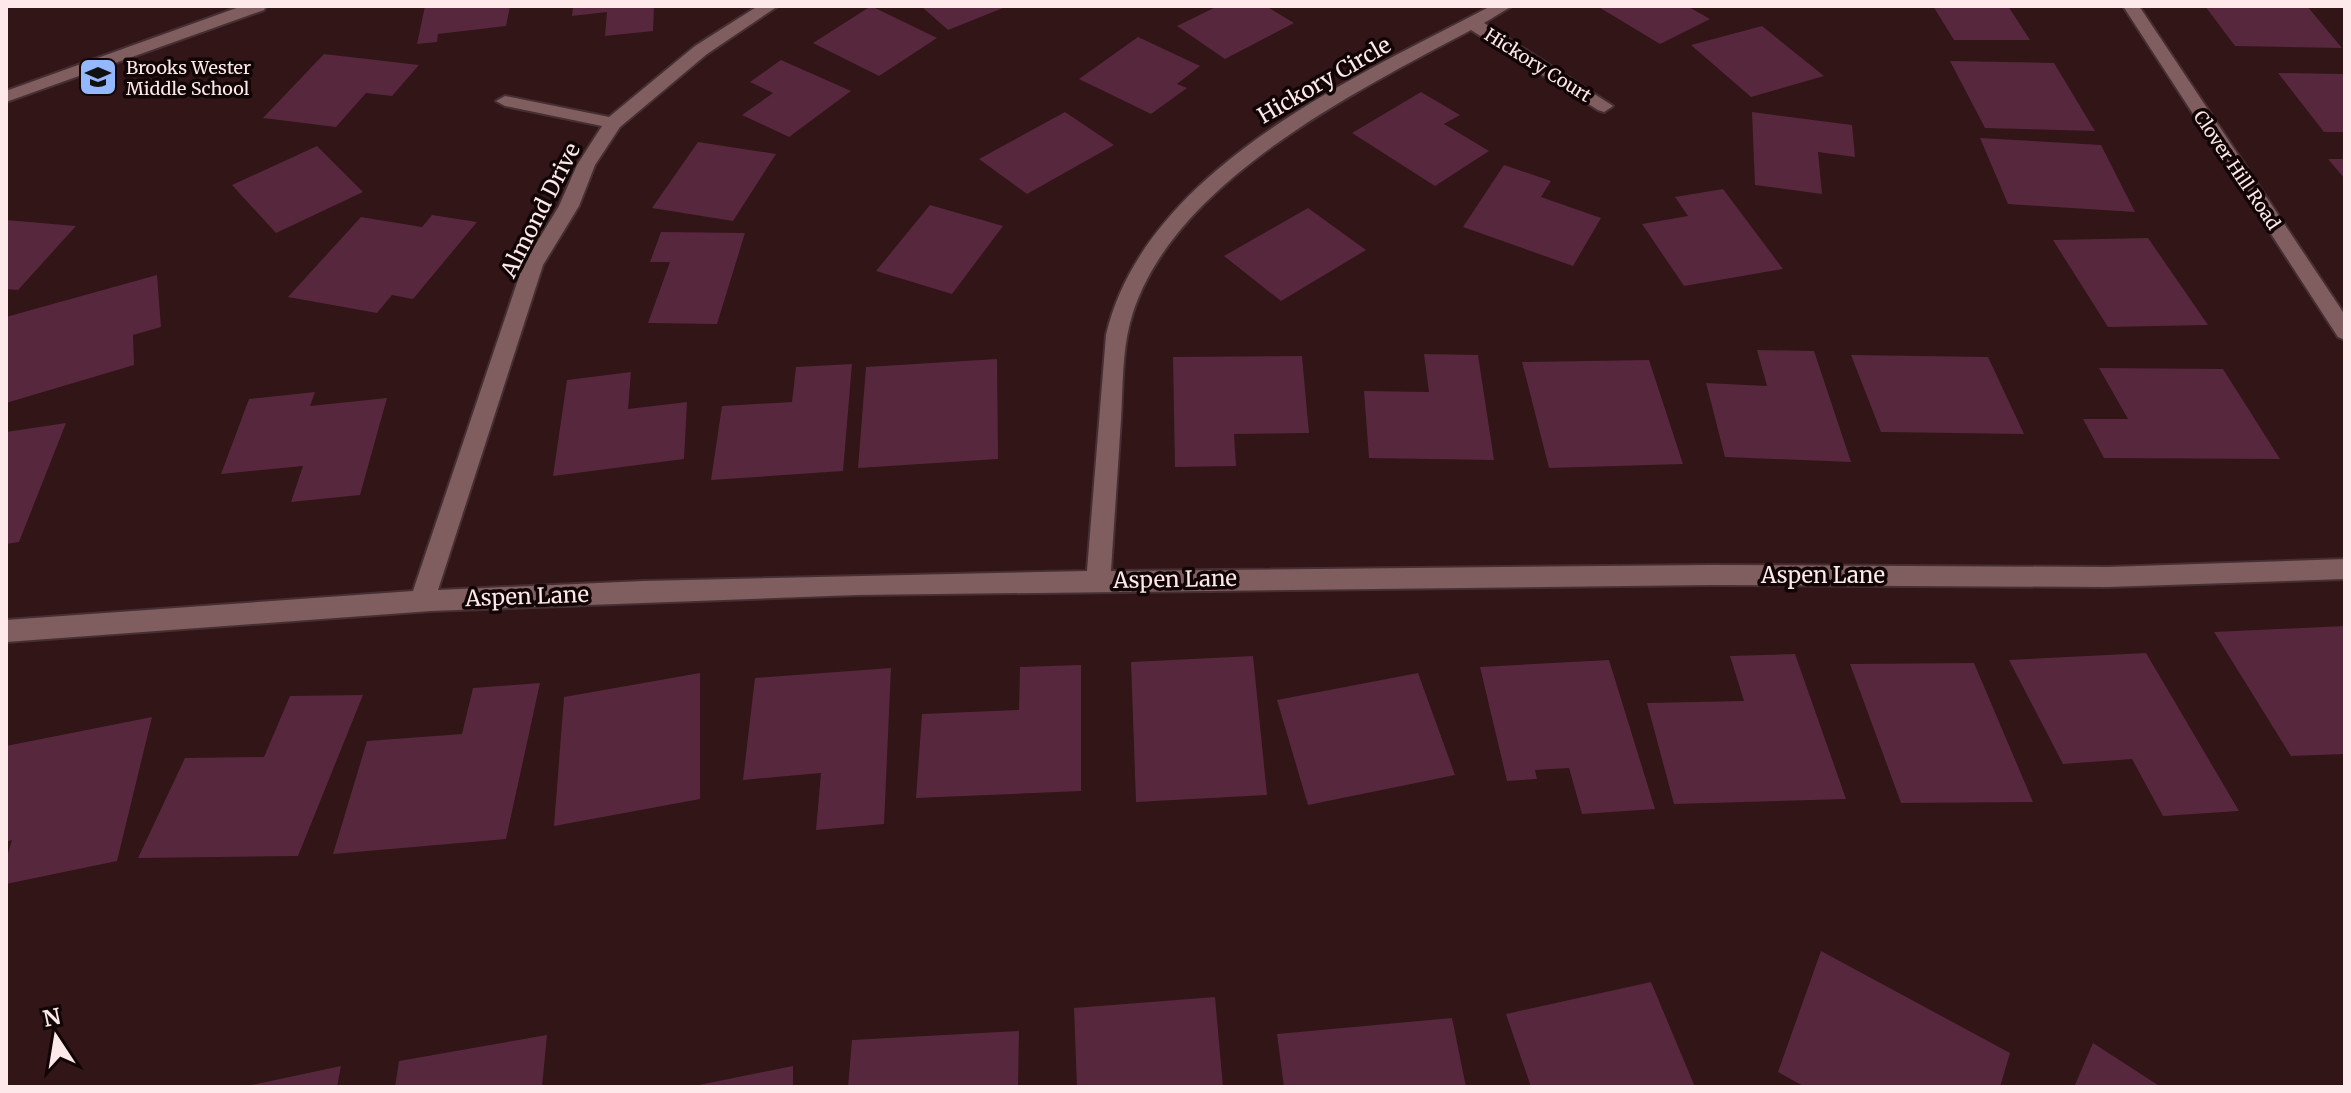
<svg xmlns="http://www.w3.org/2000/svg" width="2351" height="1093" font-family="Merriweather,serif">
	<style>
		.building { fill: #57273d }
		.lines { fill: none; stroke-linecap: round; stroke-linejoin: round }
		.minor-casing { stroke: #452f32; stroke-width: 4 }
		.minor { fill: #805d5f; fill-rule: evenodd }
		.labels { text-anchor: middle; dominant-baseline: central; stroke-width: 7; stroke-linejoin: round; paint-order: stroke }
		.far-street-label { font-size: 18px; fill: #fee9ea; stroke: #110506 }
		.far-poi-label { font-size: 18px; fill: #fee9ea; stroke: #110506; text-anchor: start }
		.street-label { font-size: 22px; fill: #fee9ea; stroke: #110506 }
	</style>
	<rect width="100%" height="100%" fill="#311517"/>
	<path class="building" d="M425 6H510L506 26 438 34 437 42 417 44Z
		M573 6H654L653 31 605 36 607 12 572 16Z
		M871 6 937 38 879 76 813 43Z
		M921 6H1008L948 30Z
		M1218 6H1266L1294 23 1225 59 1177 26Z
		M1597 6H1687L1710 19 1660 44Z
		M1933 6H2008L2030 40H1954Z
		M2205 6H2307L2342 48 2235 46Z
		M1762 26 1824 76 1751 97 1691 45Z
		M1138 37 1200 66 1177 84 1187 88 1151 114 1079 79Z
		M324 54 419 65 392 96 366 93 336 127 263 118Z
		M781 60 851 91 789 137 742 115 773 93 750 82Z
		M1950 61 2054 63 2095 131 1985 128Z
		M2278 73 2345 74V132H2324Z
		M1421 92 1460 115 1444 124 1489 151 1435 186 1352 133Z
		M1065 112 1114 145 1027 194 979 159Z
		M1752 112 1852 125 1855 157 1818 152 1822 194 1755 185Z
		M1980 138 2101 145 2135 212 2008 204Z
		M698 142 776 154 733 221 652 208Z
		M317 146 363 192 276 233 232 185Z
		M2328 159H2345V179Z
		M1504 165 1551 181 1541 197 1601 218 1573 266 1463 227Z
		M1723 189 1783 269 1684 286 1642 224 1688 216 1675 197Z
		M930 205 1003 226 952 294 876 271Z
		M1308 208 1366 250 1281 301 1224 256Z
		M432 215 477 222 413 299 392 295 377 313 288 297 361 217 422 227Z
		M6 220 76 226 18 290 6 289Z
		M661 232 745 233 717 324 648 323 670 262H650Z
		M2148 238 2208 325 2108 327 2053 240Z
		M157 275 161 327 133 335 134 365 6 403V317Z
		M1757 350 1814 351 1851 462 1725 457 1706 383 1767 386Z
		M1424 354 1478 355 1494 460 1369 458 1364 391 1429 392Z
		M1851 355 1988 357 2024 434 1881 432Z
		M1302 356 1309 433 1234 434 1236 466 1175 467 1173 357Z
		M997 359 998 459 858 468 866 367Z
		M1649 360 1683 464 1549 468 1522 362Z
		M852 364 843 471 711 480 722 406 792 402 796 367Z
		M2099 368 2223 369 2280 459 2104 458 2083 419H2128Z
		M631 372 628 409 687 402 684 459 553 476 567 380Z
		M315 392 310 406 387 398 360 495 291 502 303 466 221 474 249 399Z
		M66 423 19 542 6 544V432Z
		M2345 626V754L2291 756 2214 632Z
		M2146 653 2239 811 2163 816 2132 759 2063 764 2009 660Z
		M1795 654 1846 799 1674 804 1647 703 1744 701 1730 656Z
		M1253 656 1267 795 1136 802 1131 662Z
		M1609 660 1655 809 1582 814 1569 768 1535 770 1537 779 1507 781 1480 667Z
		M1974 663 2033 802 1901 803 1850 664Z
		M1081 665V791L916 798 922 714 1019 710 1020 667Z
		M891 668 884 824 816 830 821 773 743 780 755 678Z
		M700 673V799L554 826 564 697Z
		M1418 673 1455 775 1308 805 1277 700Z
		M540 683 506 839 333 854 367 741 462 734 473 688Z
		M363 695 298 856 138 858 185 758 264 757 290 696Z
		M152 717 117 861 6 884V860L12 840 6 842V746Z
		M1821 951 2010 1053 2000 1087H1805L1778 1072Z
		M1651 982 1695 1087H1531L1506 1014Z
		M1215 997 1223 1087H1077L1074 1008Z
		M1452 1018 1466 1087H1284L1277 1034Z
		M1019 1031 1018 1087H848L852 1040Z
		M547 1035 542 1087H395L399 1061Z
		M2093 1043 2161 1087H2074Z
		M341 1066 337 1087H248L247 1086Z
		M793 1066V1087H694V1086Z"/>
	<g class="lines">
		<g class="minor-casing">
			<path id="minor" d="M242 6H266L264 10 6 102V91Z
				M758 6H778L707 54 620 127 595 165 579 206 543 265 438 590 644 581 1087 571 1106 335C1145 169 1354 78 1491 6H1512L1484 23 1613 106 1604 112 1598 110 1471 30C1355 92 1166 185 1130 323 1122 354 1123 387 1121 419 1118 470 1114 520 1111 571L1710 565 2107 567 2345 559V579L2107 587 1710 585 857 595 431 611 6 642V620L413 591 523 265 559 206 577 165 602 126 505 106 496 101 505 96 609 117 695 46Z
				M2123 6H2139L2345 315V340L2338 337Z"/>
		</g>
		<use href="#minor" class="minor"/>
	</g>
	<defs>
		<g id="school-square" transform="scale(2)"><rect x="-9" y="-9" width="18" height="18" rx="4" fill="#95b7fd" stroke="#110506"/><path d="M0-5L7-2L0 1L-7-2ZM-4 1L0 2.5L4 1V4Q0 6-4 4Z" fill="#111"/></g>
	</defs>
	<g fill-rule="evenodd">
		<use href="#school-square" x="98" y="77"/>
	</g>
	<g class="labels">
		<g class="far-street-label">
			<text transform="translate(1538 65) rotate(32)">Hickory Court</text>
			<text transform="translate(2237 170) rotate(56)">Clover Hill Road</text>
		</g>
		<g class="far-poi-label">
			<text x="126" y="67">Brooks Wester<tspan x="126" dy="21">Middle School</tspan></text>
		</g>
		<g class="street-label">
			<text transform="translate(1324 80) rotate(-30)">Hickory Circle</text>
			<text transform="translate(540 210) rotate(-63)">Almond Drive</text>
			<text x="1823" y="575">Aspen Lane</text>
			<text transform="translate(1175 579) rotate(-1)">Aspen Lane</text>
			<text transform="translate(527 596) rotate(-2)">Aspen Lane</text>
		</g>
	</g>
	<rect width="2351" height="1093" fill="none" stroke="#fee9ea" stroke-width="16"/>
	<g transform="translate(56 1037) rotate(348)" stroke="#110506" stroke-width="6" paint-order="stroke">
	<path d="M0-6L14 30L0 20L-14 30Z" fill="#fee9ea"/>
	<text y="-12" font-size="22" font-weight="bold" text-anchor="middle" fill="#fee9ea">N</text>
	</g>
</svg>
